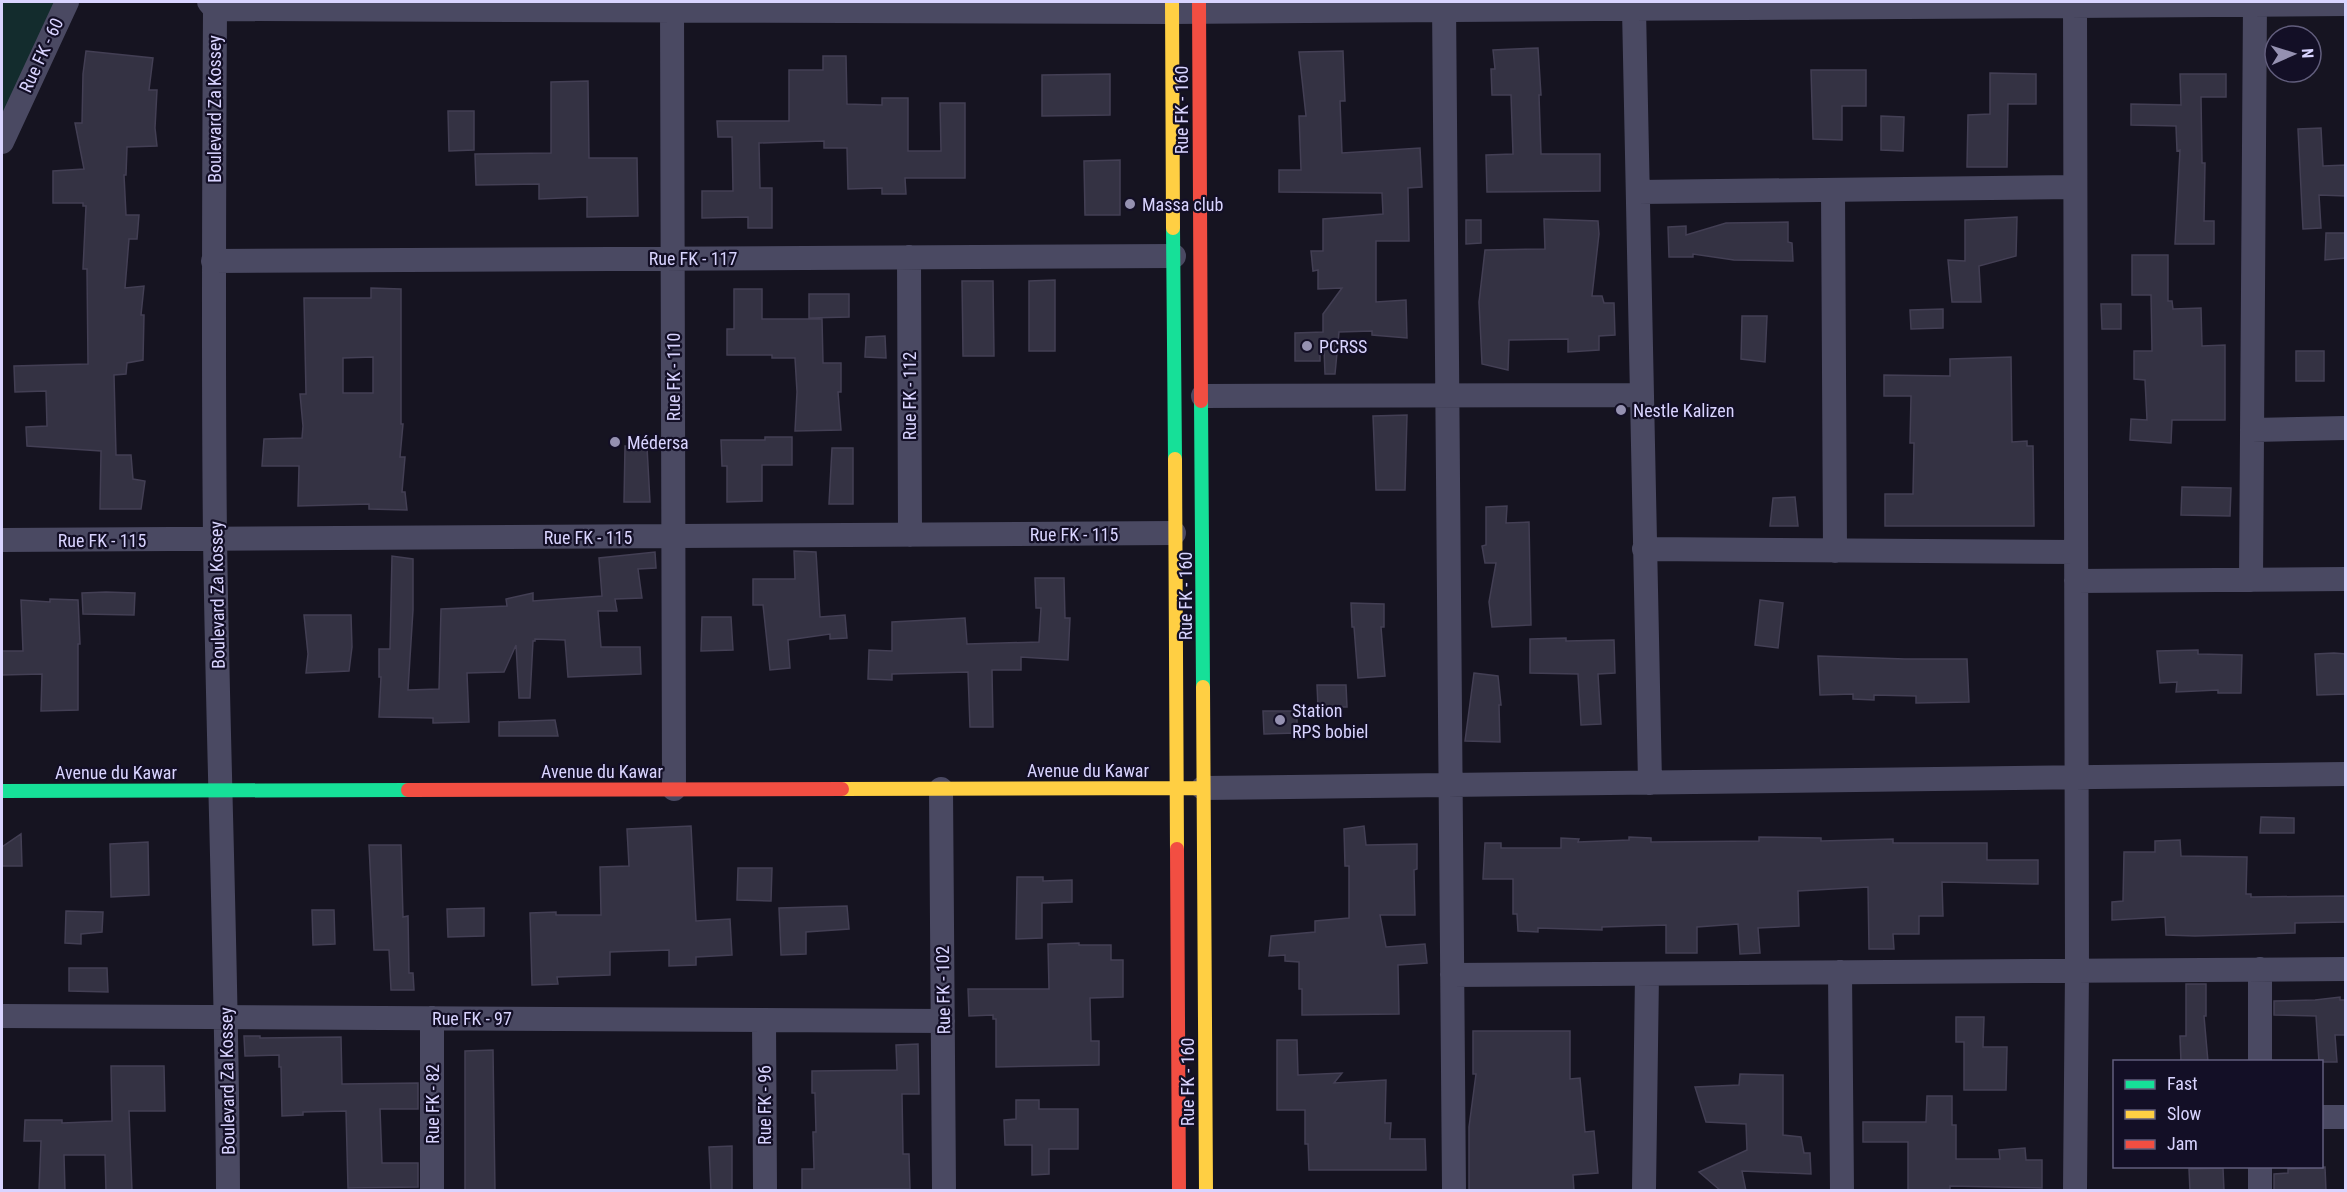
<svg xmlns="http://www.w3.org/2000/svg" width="2347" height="1192" font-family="'Roboto Condensed',sans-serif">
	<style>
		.green { fill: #132c2d }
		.building { fill: #343243; stroke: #433f54; stroke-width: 1.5; fill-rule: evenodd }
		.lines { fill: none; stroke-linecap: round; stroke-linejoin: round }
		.street { stroke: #4a4962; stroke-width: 24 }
		.fast { stroke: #16e098; stroke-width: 14 }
		.slow { stroke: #ffcf43; stroke-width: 14 }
		.jam { stroke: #f24e42; stroke-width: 14 }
		.poi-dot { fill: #9591b1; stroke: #130f26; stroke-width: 2 }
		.labels { text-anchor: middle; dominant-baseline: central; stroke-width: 4.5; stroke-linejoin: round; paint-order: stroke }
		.street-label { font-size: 18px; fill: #d9d4ff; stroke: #130f26 }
		.poi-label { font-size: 18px; fill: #d9d4ff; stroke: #130f26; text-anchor: start }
	</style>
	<rect width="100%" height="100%" fill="#161421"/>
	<path class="green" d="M2 2H64L2 137Z"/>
	<path class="building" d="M1538 48 1541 95H1539L1541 154H1600V191L1487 192 1486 155 1513 154 1511 95H1492L1491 69H1495L1493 50Z
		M86 51 153 58 149 90H157L155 128 157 146 127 147 126 175H124L126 215H139L137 239H129L125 288 144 286 141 315H144L143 360 127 363 126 374 114 375 116 455H131L133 479 145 481 141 509H100L101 451 27 446 26 427 47 426 46 391 15 392 14 366 88 364 87 269H83L86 206H83V203H53V171L84 169 75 123H82L83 74Z
		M1343 51 1345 101H1340L1342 153 1420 148 1422 187 1408 188 1409 241H1376V302L1406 300 1407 338 1372 335V331L1339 332 1335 374H1325L1324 348H1320V361H1295V333L1323 332V314L1342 288 1318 289V270L1313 271 1311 251H1323V219L1383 214 1382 193 1279 192V170H1301L1299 116H1306L1299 52Z
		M823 56H846L847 104 882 105V98H908V151H941L940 103H965V178H905L906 194H882V188L848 189 847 148H824V141L759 143 760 188H772V228H748V217L702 218V191H733L732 137H718L717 121H789V70H823Z
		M1811 70H1866V106H1842V140L1813 139Z
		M1990 73 2036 74V104H2008L2007 167H1967L1968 115 1990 114Z
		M1110 74V115L1042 116V75Z
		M2180 74H2226V97H2201L2202 163H2205L2204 221H2214V244H2175L2180 150 2177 151 2176 126 2131 125V104L2181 105Z
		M588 81 589 158H637L638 216 587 217V197L539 199V184L476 185 475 154 551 153V82Z
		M448 111H474V150L449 151Z
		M1881 116 1904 117 1903 151 1881 150Z
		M2321 128 2323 166 2346 165V196L2319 195 2321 228 2303 229 2298 129Z
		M1120 160V215H1085L1084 161Z
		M2017 217 2016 256 1979 266 1981 302H1952L1948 260 1965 261V220Z
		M1544 219 1598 221 1599 234 1592 296H1602L1604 303H1614L1615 335 1599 336V350L1568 352V339L1509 340 1508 370 1482 364 1479 302 1485 250 1545 249Z
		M1466 220H1481V243L1466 244Z
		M1788 222V242L1792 243 1793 261 1734 260 1693 254V257H1669L1668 227 1686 226V235L1726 223Z
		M2326 233H2346V258L2325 260Z
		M2132 255H2168V301H2172L2173 309 2201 308 2202 346 2225 345V420H2172L2171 443 2130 440 2131 419 2147 420 2145 380 2134 379V351H2152L2151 295H2132Z
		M1055 280V351H1029V281Z
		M962 281H993L994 356H963Z
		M371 288 401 289V424H403L400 457H405L402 492H405L407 510 369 509V504L298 506 299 466H262L264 439 302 438 303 426 300 394H306L304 298H371ZM373 357V393H343V358Z
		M734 289H762V319H822L823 363H841V392H838L841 430 795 431 797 392 795 358H772V355H727V329H734Z
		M809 294H849V317L809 318Z
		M2101 304H2121V329H2102Z
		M1943 309V328L1911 329 1910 310Z
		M1742 316H1767L1765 362 1741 359Z
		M885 336 886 358 865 357 866 337Z
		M2296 351H2324V381H2296Z
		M2011 357 2012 442 2027 441V446H2033L2034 526H1885V494H1913L1914 443H1910L1911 396H1884V375L1950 376V359Z
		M1407 415 1405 490H1376L1373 416Z
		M765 437H792V465H762V501L727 502V466H722L721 440H765Z
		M625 446 647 447 650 502H624Z
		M832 448H853V504H829Z
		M2182 487 2231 488 2230 516 2181 515Z
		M1795 497 1798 526H1770L1773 498Z
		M1507 506 1506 523 1529 522 1531 625 1492 627 1489 602 1496 563H1485L1482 546 1486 545V507Z
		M794 551 816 552 820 617 845 615 847 638 830 639V634L788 640 790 668 770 670 763 605H753V579H795Z
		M655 552 656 568 638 569 642 598 615 599 617 611H598L601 647H640L641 674 568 677 565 640 535 639V641H533L530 698H519L516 645 504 672 467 673 469 722 433 723V718L379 717 381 677H379V649H390L392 556 413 559V610L408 690 439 689 441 609 507 606 506 599 533 593V601L602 596 599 558Z
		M1035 578H1064L1065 618H1070L1068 660 1021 657V670H992L993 727H970L968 672 892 674V680L868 679 869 650 892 651V622L965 618 967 644 1039 642 1041 608H1036Z
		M106 592 135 593 134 615 83 614 82 593Z
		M50 599 78 600 80 644H78V710L41 711 42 674 2 675V651H23L21 600 50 602Z
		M1760 600 1783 603 1778 648 1755 645Z
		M1351 603 1384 604V627H1381L1385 676 1358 678 1354 627H1352Z
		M304 615H351L352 647 349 671 306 673 308 654Z
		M702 617H731L733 650 701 651Z
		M1566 638V641L1614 640 1615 673 1598 674 1601 724 1581 725 1578 674 1530 673V639Z
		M2198 650V654L2242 655 2241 693H2218V690L2176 692 2177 682 2160 683 2157 651Z
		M2334 653 2346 654V694L2317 695 2315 654Z
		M1818 656 1905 659H1967L1969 702 1916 703V696L1874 695V700L1853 699V694L1820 695Z
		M1474 673 1498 676 1501 705H1499L1500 742 1465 741Z
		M1317 685H1346L1347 707H1318Z
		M1263 711H1297V733L1264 734Z
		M555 720 558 736H499V722Z
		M2261 817 2294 818V833H2260Z
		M691 826 696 921 730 919 732 955 696 957V965L669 966V950L610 952V975L557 977 558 984 532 985 530 913 556 912V915H601L600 867 629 866 627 829Z
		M1364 826 1366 845 1417 844V869L1414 870 1415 915H1380L1386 947 1425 944 1427 963 1398 965 1399 1014 1302 1015V989H1299V962L1285 961V955L1269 956 1271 936 1315 932V921L1349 918V866H1345L1344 829Z
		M21 834 22 866H2V847Z
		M1629 837 1651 838V842L1759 841V837L1821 838V841L1893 839V843H1987V860H2038V884L1942 882 1943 916H1919V934H1893L1894 949H1869L1868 887 1798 891 1799 926 1758 928 1760 953 1740 954 1738 924 1697 927V953H1666V925L1602 927V930L1538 928V932L1518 931 1517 914H1513V879H1483L1485 843H1501V848H1561V838L1579 839 1578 842 1629 840Z
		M2180 840 2181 856 2247 857 2246 894H2251V897L2346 896V922L2295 923V933L2195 936 2166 935 2165 917 2112 920V902L2123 901 2124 852H2155V841Z
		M148 842 149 895 111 897 110 844Z
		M369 845H401L403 917 408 916 409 973H413L414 990H391L389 950H374Z
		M738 868H772L771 901 737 900Z
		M1017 877H1043V881L1072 880V902L1042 903V938L1016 939Z
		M847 906 849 929 806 932V954L781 955 779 908Z
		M484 908V936L448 937 447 909Z
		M312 910H334L335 944 313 945Z
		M66 911 103 912 102 932 81 934V944L65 943Z
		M1079 943V945H1111V960H1123V997L1090 998 1091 1041H1099V1065L996 1067V1019H993V1015L969 1016 968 989H1049L1048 944Z
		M69 968H107L108 992 69 991Z
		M2186 984H2206V1016H2204L2208 1062H2181L2180 1036H2186Z
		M2340 997V1000H2346V1035H2335L2337 1062H2319L2316 1016 2274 1015V1001L2315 1000Z
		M1956 1017H1984L1983 1047H2007L2006 1090H1964V1042H1956Z
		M1473 1031H1570V1079L1580 1078 1585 1132 1594 1131 1598 1173 1573 1175 1574 1191H1469V1127L1476 1074H1473Z
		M244 1036H260V1038L341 1037 342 1084 418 1083V1109H380L382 1163H418V1187L348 1188 346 1111 303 1112V1115L282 1116 281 1067H279V1055L245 1056Z
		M1277 1040H1297L1298 1075 1342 1073 1334 1083 1386 1080 1385 1123H1391L1390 1139H1425L1426 1170H1309L1308 1144H1305V1110H1277Z
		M918 1044 919 1094H902L903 1154H909L910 1189 802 1190V1169H814L813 1132H816L815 1093H812V1071L897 1070 896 1045Z
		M493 1050 495 1191H465V1051Z
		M111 1066H164L165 1111H129L132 1191H106L105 1155H64L65 1191H39L41 1141H24L25 1120H62V1123L112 1121Z
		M1740 1074 1783 1075V1135L1801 1137 1804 1153H1810L1811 1174 1742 1171 1746 1191H1721L1699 1172 1747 1150 1746 1124 1706 1122 1695 1087 1739 1085Z
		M1927 1096H1952V1125H1956V1159H2000L1999 1150 2025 1148 2026 1160H2042V1188L1950 1186V1191L1908 1190V1142H1863V1122H1926Z
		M1016 1100H1039V1109H1078V1149H1049V1174L1032 1175V1145H1005L1004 1120 1016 1119Z
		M732 1146V1191H711L709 1147Z
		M2325 1167 2326 1191H2274V1174L2288 1173V1169Z
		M2223 1168 2224 1191H2190L2189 1169Z"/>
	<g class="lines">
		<path class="street" d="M209 2 215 9C214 185 213 361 215 537 218 755 227 973 228 1190
			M672 2 674 789
			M1444 2 1454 1190
			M2075 2 2077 971 2075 1190
			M215 9 1172 12 2346 4
			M1634 9 1650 783
			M2 142 67 2
			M1833 190 1835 551
			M1638 192 2075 187
			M909 257 910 535
			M213 261 1174 256
			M1203 396 1642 395
			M2252 430 2346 428
			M2 540 1174 533
			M1644 549 2076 552
			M2251 580 2255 2
			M2076 581 2346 579
			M1203 788 2346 774
			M941 789 944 1190
			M1840 972 1842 1190
			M1452 975 2346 969
			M2 1016 943 1021
			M432 1018V1190
			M764 1020 765 1190
			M2260 1062V969
			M2322 1117H2346
			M1644 1190 1647 974
			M2260 1190V1166"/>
		<path class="fast" d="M1173 228 1175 459
			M1201 401 1203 687
			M2 791 408 790"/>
		<path class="slow" d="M1172 2 1173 228
			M1175 459 1177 849
			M1203 687 1206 1190
			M842 789 1203 788"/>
		<path class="jam" d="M1199 2 1201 401
			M408 790 842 789
			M1177 849 1179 1190"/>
	</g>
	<g class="poi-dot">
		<circle cx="1130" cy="204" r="6"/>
		<circle cx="1307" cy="346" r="6"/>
		<circle cx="1621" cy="410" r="6"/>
		<circle cx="615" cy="442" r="6"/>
		<circle cx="1280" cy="720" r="6"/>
	</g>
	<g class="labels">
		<g class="street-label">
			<text transform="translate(41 55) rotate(-65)">Rue FK - 60</text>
			<text transform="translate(214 109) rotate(-90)">Boulevard Za Kossey</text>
			<text transform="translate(1181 110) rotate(-90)">Rue FK - 160</text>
			<text x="693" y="258">Rue FK - 117</text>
			<text transform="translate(673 377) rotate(-90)">Rue FK - 110</text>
			<text transform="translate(909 396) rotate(-90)">Rue FK - 112</text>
			<text x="1074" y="534">Rue FK - 115</text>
			<text x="588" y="537">Rue FK - 115</text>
			<text x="102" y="540">Rue FK - 115</text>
			<text transform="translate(217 595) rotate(-91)">Boulevard Za Kossey</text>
			<text transform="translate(1185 596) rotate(-90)">Rue FK - 160</text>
			<text x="1088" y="770">Avenue du Kawar</text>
			<text x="602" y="771">Avenue du Kawar</text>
			<text x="116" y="772">Avenue du Kawar</text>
			<text transform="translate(943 990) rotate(-91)">Rue FK - 102</text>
			<text x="472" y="1018">Rue FK - 97</text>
			<text transform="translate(227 1081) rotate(-91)">Boulevard Za Kossey</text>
			<text transform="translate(1187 1082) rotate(-90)">Rue FK - 160</text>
			<text transform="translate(432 1104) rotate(-90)">Rue FK - 82</text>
			<text transform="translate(764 1105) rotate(-90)">Rue FK - 96</text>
		</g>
		<g class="poi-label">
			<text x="1142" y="204">Massa club</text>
			<text x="1319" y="346">PCRSS</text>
			<text x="1633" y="410">Nestle Kalizen</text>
			<text x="627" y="442">Médersa</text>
			<text x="1292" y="710">Station<tspan x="1292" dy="21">RPS bobiel</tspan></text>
		</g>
	</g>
	<rect width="2347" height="1192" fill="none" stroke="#d9d4ff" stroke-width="6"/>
	<rect x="2113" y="1060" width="210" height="108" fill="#130f26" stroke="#625e7d" stroke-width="1.5"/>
	<rect x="2125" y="1080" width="30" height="9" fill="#16e098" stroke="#625e7d" stroke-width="1.5"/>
	<text x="2167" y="1090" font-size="18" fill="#d9d4ff">Fast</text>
	<rect x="2125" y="1110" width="30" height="9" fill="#ffcf43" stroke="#625e7d" stroke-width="1.5"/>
	<text x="2167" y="1120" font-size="18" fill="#d9d4ff">Slow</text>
	<rect x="2125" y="1140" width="30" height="9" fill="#f24e42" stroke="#625e7d" stroke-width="1.5"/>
	<text x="2167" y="1150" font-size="18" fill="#d9d4ff">Jam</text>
	<g transform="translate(2293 54) rotate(87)"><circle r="28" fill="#130f26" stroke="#625e7d" stroke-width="1.5"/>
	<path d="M0-4.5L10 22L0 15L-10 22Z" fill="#9591b1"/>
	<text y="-9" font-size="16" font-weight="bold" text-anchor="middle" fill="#d9d4ff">N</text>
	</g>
</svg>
